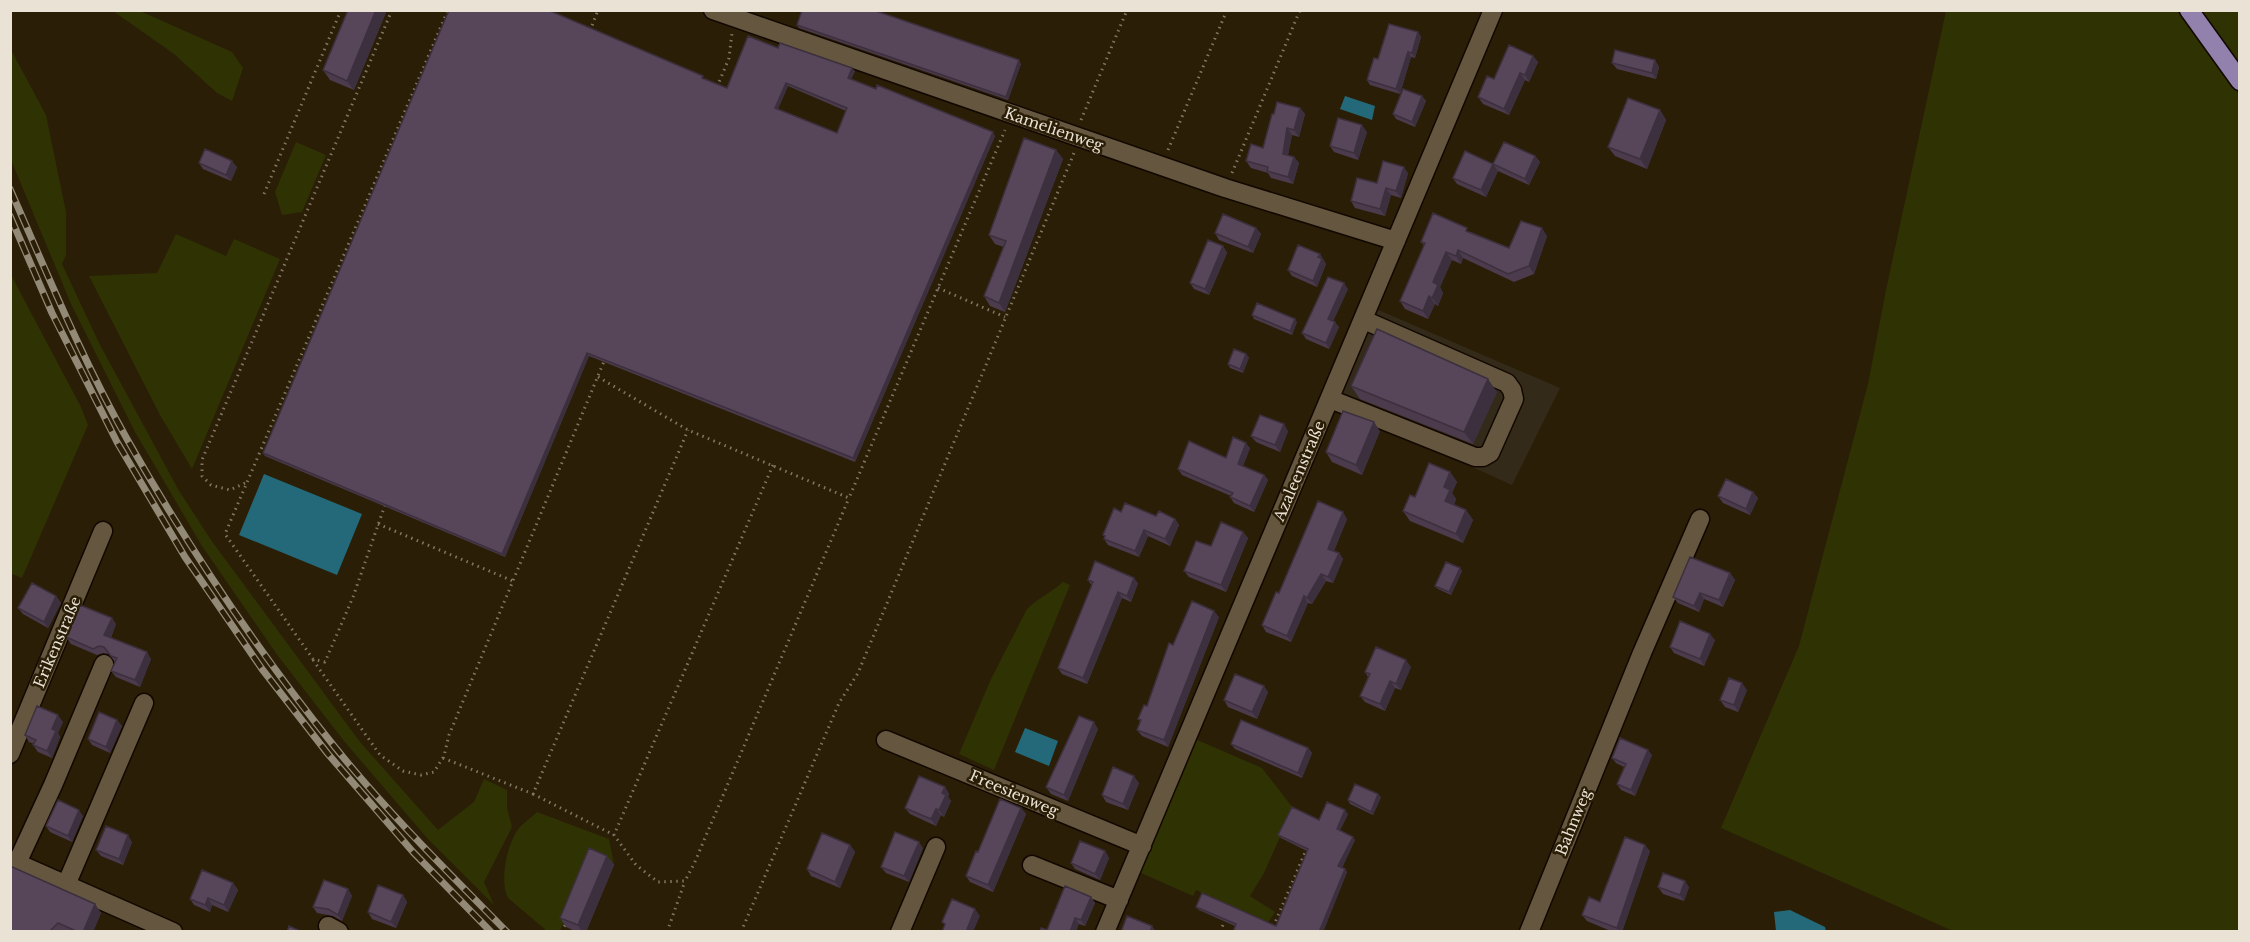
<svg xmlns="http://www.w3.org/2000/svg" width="2250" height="942" font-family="'Libre Baskerville',serif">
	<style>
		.industrial { fill: #342a1a }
		.green { fill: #2f3203 }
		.water { fill: #236979 }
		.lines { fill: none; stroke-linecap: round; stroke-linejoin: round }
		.minor-casing { stroke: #120800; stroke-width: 21 }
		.major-casing { stroke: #120800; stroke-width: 21 }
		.path { stroke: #817764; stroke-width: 3; stroke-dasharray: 1.5 4.5; stroke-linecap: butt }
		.minor { stroke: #65573f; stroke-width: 18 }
		.major { stroke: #9281ad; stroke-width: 18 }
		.rail-casing { stroke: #938977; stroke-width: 7 }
		.rail { stroke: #2a1e07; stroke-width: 4.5; stroke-dasharray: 14; stroke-linecap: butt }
		.wall { fill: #4b3b4d; fill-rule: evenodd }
		.shaded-wall { fill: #3d303e }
		.building { fill: #574559; stroke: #3d303e; stroke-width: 1.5; fill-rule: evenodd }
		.labels { text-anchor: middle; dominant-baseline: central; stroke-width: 5; stroke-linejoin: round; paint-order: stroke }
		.street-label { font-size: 15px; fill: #eae2d5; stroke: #2a1e07 }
	</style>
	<rect width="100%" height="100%" fill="#2a1e07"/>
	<path class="industrial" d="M1376 309 1560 388 1512 485 1402 435 1334 407Z"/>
	<path class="green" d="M113 11H140L232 52 243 68 232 101 217 93 174 54Z
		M1946 11H2177L2239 95V931H1953L1721 828 1799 646 1868 384 1886 290Z
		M2199 11H2239V66Z
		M11 50 46 115 66 212V255L62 264 99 343 178 489 211 540 360 742 438 830 474 802 484 779 507 790V808L512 827 484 882 494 905 427 838 344 741 278 656 202 546 135 432 71 304 11 160Z
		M296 142 326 155 302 212 282 215 275 192Z
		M176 234 226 256 234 239 280 259 192 469 160 415 89 276 157 273Z
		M11 275 81 407 88 425 22 578 10 573Z
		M1063 582 1070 585 994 770 959 754 991 679 1027 609C1038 598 1051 593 1063 582Z
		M1195 739 1262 768 1293 808 1264 873 1250 896 1275 912 1268 923 1196 890 1193 896 1139 872Z
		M537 812 609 839 614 865 592 856 560 931H547L508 898C499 880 507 844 519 828 524 822 532 817 537 812Z"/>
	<path class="water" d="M1345 96 1375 106 1372 120 1340 109Z
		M264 474 362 514 337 575 239 535Z
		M1025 728 1058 741 1049 766 1015 752Z
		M1790 910 1825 927 1826 931H1776L1774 912Z"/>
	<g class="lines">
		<g class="minor-casing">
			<path id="minor" d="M713 10 1225 188 1396 241
				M1330 399 1475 457H1483L1490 453 1514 399 1512 390 1507 383 1364 320
				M886 740 1142 846
				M10 754 103 531
				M10 860 173 932
				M17 863 53 785 104 664
				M1032 865 1119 900
				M66 885 144 703
				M328 926 339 932
				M900 932 936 847
				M1105 932 1493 10
				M1529 932 1642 653 1700 519"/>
		</g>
		<g class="major-casing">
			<path id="major" d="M2189 10 2240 81"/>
		</g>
		<path class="path" d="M590 31 598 10
			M717 87 729 58 732 33
			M1081 120 1127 10
			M1168 150 1227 10
			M1232 173 1300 10
			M264 194 341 10
			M938 288 1005 317
			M598 377 688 430 849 498 1005 130
			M10 396H14
			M773 465 614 835 636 865 658 882 685 881 694 864 849 498
			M245 483 230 490 211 485 202 476V460L392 10
			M385 505 353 597 325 662 313 659 225 534 448 10
			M378 524 513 581
			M313 660 380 755 403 771 421 775 434 772 444 756 449 735 605 359
			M443 758 533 794 688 430
			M533 794 614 835
			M562 932 566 923
			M667 932 685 881
			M741 932 839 703 858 673 1074 153
			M1220 932 1223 925
			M1271 932 1307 848"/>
		<use href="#minor" class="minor"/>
		<use href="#major" class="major"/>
		<g class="rail-casing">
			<path id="rail" d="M10 189C47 273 82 359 127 439 188 547 257 650 334 746 387 812 448 872 507 932
				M10 216 52 313 117 442 185 557 262 669 328 754 413 852 491 932"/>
		</g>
		<use href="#rail" class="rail"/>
	</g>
	<path class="wall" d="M348 10H387L354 90 330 80 323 70Z
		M797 25 1021 64 1008 100 799 28Z
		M1418 32 1421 37 1415 58 1411 57 1400 94 1370 85 1367 80 1378 59Z
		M778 48 855 71 851 79 995 136 855 462 589 356 505 557 265 456 263 453 706 79 727 88ZM788 86 846 111 837 133 778 109Z
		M1533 56 1538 62 1529 82 1525 80 1509 115 1483 104 1478 97 1494 79Z
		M1655 60 1659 67 1656 79 1617 69 1612 63Z
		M1422 96 1426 101 1415 127 1396 119 1393 114Z
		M1300 108 1305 114 1299 137 1292 135 1288 155 1294 157 1299 163 1293 184 1271 178 1268 173 1251 168 1246 161 1263 148 1274 114Z
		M1660 110 1666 120 1647 169 1615 156 1608 147Z
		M1367 132 1358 160 1334 152 1330 146Z
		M1056 150 1063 159 1005 312 990 306 984 296 1004 247 995 244 989 235Z
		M1535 156 1540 162 1529 185 1498 171 1486 197 1457 184 1453 178 1493 164Z
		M199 163 237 167 231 181 203 169Z
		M1408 173 1401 198 1391 195 1385 216 1355 208 1351 201 1377 183Z
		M1256 228 1261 234 1253 253 1219 240 1215 233Z
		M1471 232 1509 248 1547 236 1534 274 1514 282 1463 258 1461 264 1452 260 1440 287 1443 293 1438 306 1435 304 1428 319 1405 309 1400 301 1424 245 1421 242Z
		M1223 246 1227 253 1209 295 1194 289 1190 283Z
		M1320 254 1326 264 1317 287 1292 276 1288 270Z
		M1348 289 1333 321 1339 327 1329 349 1306 339 1302 333Z
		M1252 315 1297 322 1292 335 1254 319Z
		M1249 357 1243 373 1230 368 1228 364Z
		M1351 386 1497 392 1473 444 1360 399Z
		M1288 431 1280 452 1256 442 1251 436Z
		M1380 431 1362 475 1332 462 1326 452Z
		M1250 448 1243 466 1264 475 1268 480 1254 512 1234 503 1230 497 1231 496 1182 475 1178 469 1226 458Z
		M1450 472 1457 482 1452 493 1456 499 1454 505 1466 510 1473 520 1463 543 1410 521 1403 511 1415 497Z
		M1753 492 1758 498 1750 515 1723 503 1718 496Z
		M1121 512 1175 519 1179 525 1170 546 1148 536 1139 557 1108 545 1104 539 1105 537 1103 535Z
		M1347 519 1334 551 1339 553 1343 559 1333 583 1326 581 1312 604 1308 603 1291 642 1266 632 1262 625 1279 593Z
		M1243 532 1248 538 1226 592 1189 577 1184 571 1211 546Z
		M1460 568 1462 571 1451 595 1438 589 1435 586Z
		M1730 573 1735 580 1723 607 1704 599 1699 612 1678 603 1673 597Z
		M1088 580 1138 583 1131 602 1122 598 1087 684 1062 674 1058 668 1092 586Z
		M56 596 61 603 48 628 23 614 18 608Z
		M1219 617 1168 747 1142 736 1137 730 1141 722 1138 719 1147 706 1173 645Z
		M116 624 111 638 151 659 140 687 116 677 111 671 115 662 109 654 103 653 97 655 71 644 66 637Z
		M1715 640 1704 666 1674 653 1670 647Z
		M1411 667 1401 690 1395 688 1385 711 1365 702 1360 696 1368 677 1365 672Z
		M1747 690 1738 712 1725 707 1720 700Z
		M1268 692 1257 719 1228 707 1224 700Z
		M117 720 122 726 110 753 92 745 88 739Z
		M63 722 58 733 60 737 52 758 38 752 33 745 34 744 29 742 25 735Z
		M1098 729 1068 801 1051 794 1046 787Z
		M1231 744 1308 748 1312 753 1302 778 1235 749Z
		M1652 755 1635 796 1621 790 1617 784 1624 767 1616 763 1612 758Z
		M1139 783 1128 810 1106 802 1102 795Z
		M945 787 949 794 948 797 951 801 944 817 941 815 936 826 910 814 905 808Z
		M1381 797 1373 815 1350 804 1348 800Z
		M1021 808 1026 814 993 892 970 882 966 876 978 852Z
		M1348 814 1340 830 1355 840 1342 868 1345 869 1347 872 1323 932 1235 926 1199 910 1196 907 1276 926 1307 851 1281 838 1278 835 1319 820Z
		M83 816 72 842 50 832 46 826Z
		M132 842 123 865 101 856 96 850Z
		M850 845 855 852 840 888 811 876 807 869Z
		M923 848 909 882 886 873 881 867Z
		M1105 851 1109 858 1100 880 1075 869 1071 863Z
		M1650 851 1622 932H1613L1587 921 1582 915 1600 902Z
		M607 856 614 865 586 932H577L566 927 560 918Z
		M233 883 238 890 228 912 212 905 210 912 194 905 190 899Z
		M1658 887H1689L1684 901 1663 894Z
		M348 889 352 896 342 921 333 916 317 913 313 907Z
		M403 895 407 902 396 928 372 919 368 912Z
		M1091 897 1095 903 1085 926 1079 924 1047 930Z
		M95 904 101 913 93 932H10Z"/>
	<path class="shaded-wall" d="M376 10H387L354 90 347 81Z
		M1418 32 1421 37 1415 58 1412 53Z
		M1408 52 1411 57 1400 94 1396 89Z
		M1533 56 1538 62 1529 82 1525 75Z
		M1019 60 1021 64 1008 100 1006 97Z
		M1655 60 1659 67 1656 79 1652 73Z
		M852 68 855 71 850 82 848 78Z
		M1520 73 1525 80 1509 115 1504 109Z
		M786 83 788 86 777 111 775 108Z
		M1422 96 1426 101 1415 127 1412 122Z
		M1300 108 1305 114 1299 137 1294 130Z
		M1660 110 1666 120 1647 169 1640 159Z
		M1362 125 1367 132 1358 160 1354 153Z
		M1287 128 1292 135 1287 160 1283 154Z
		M993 132 995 136 855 462 853 458Z
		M1056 150 1063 159 1005 312 999 303Z
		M1535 156 1540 162 1529 185 1525 179Z
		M1294 157 1299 163 1293 184 1288 177Z
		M232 161 237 167 231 181 226 175Z
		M1493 164 1498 171 1486 197 1481 190Z
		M1404 167 1408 173 1401 198 1396 191Z
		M1386 188 1391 195 1385 216 1380 209Z
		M1256 228 1261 234 1253 253 1248 247Z
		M1542 228 1547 236 1534 274 1529 266Z
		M1223 246 1227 253 1209 295 1205 289Z
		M1458 250 1463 258 1461 264 1456 256Z
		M1446 252 1452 260 1440 287 1443 293 1438 306 1432 298 1433 282Z
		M1320 254 1326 264 1317 287 1313 281Z
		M1344 283 1348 289 1332 324 1328 319Z
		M1429 296 1435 304 1428 319 1423 311Z
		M1295 319 1297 322 1292 335 1290 331Z
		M1335 322 1339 327 1329 349 1326 343Z
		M587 353 589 356 505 557 502 554Z
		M1246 354 1249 357 1243 373 1240 369Z
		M1488 379 1497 392 1473 444 1464 432Z
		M1374 422 1380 431 1362 475 1356 465Z
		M1284 424 1288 431 1280 452 1275 445Z
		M1246 443 1250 448 1242 469 1238 464Z
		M1450 472 1457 482 1452 493 1456 499 1451 511 1445 501 1444 487Z
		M1264 475 1268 480 1254 512 1250 506Z
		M1753 492 1758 498 1750 515 1746 509Z
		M1466 510 1473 520 1463 543 1456 534Z
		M1343 512 1347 519 1332 555 1328 549Z
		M1175 519 1179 525 1170 546 1165 539Z
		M1144 530 1148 536 1139 557 1135 551Z
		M1243 532 1248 538 1226 592 1221 585Z
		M1339 553 1343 559 1333 583 1328 577Z
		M1460 568 1462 571 1451 595 1449 592Z
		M1730 573 1735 580 1723 607 1719 600Z
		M1321 574 1326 581 1312 604 1307 598Z
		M1134 578 1138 583 1131 602 1127 596Z
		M1118 592 1122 598 1087 684 1083 678Z
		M1700 593 1704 599 1699 612 1694 606Z
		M56 596 61 603 48 628 44 622Z
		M1304 596 1308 603 1291 642 1287 636Z
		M1214 611 1219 617 1168 747 1164 740Z
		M112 618 116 624 109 642 104 635Z
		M1710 634 1715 640 1704 666 1700 659Z
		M147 652 151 659 140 687 135 680Z
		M1406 660 1411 667 1401 690 1396 684Z
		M1390 681 1395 688 1385 711 1380 704Z
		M1742 683 1747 690 1738 712 1734 705Z
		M1264 686 1268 692 1257 719 1252 712Z
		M58 715 63 722 58 733 60 737 52 758 47 751 52 729Z
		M117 720 122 726 110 753 106 747Z
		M1094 722 1098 729 1068 801 1064 795Z
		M1308 748 1312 753 1302 778 1298 773Z
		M1648 750 1652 755 1635 796 1631 790Z
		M1134 776 1139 783 1128 810 1123 804Z
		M945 787 949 794 948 797 951 801 944 817 939 810 942 793Z
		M1378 794 1381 797 1373 815 1371 812Z
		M1021 808 1026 814 993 892 988 885Z
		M936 809 941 815 936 826 931 819Z
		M79 810 83 816 72 842 68 836Z
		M1345 810 1348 814 1339 832 1337 829Z
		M128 835 132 842 123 865 119 859Z
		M1353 837 1355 840 1341 870 1338 866Z
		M919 842 923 848 909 882 904 876Z
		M850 845 855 852 840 888 835 882Z
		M1645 845 1650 851 1622 932H1619L1617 928Z
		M1105 851 1109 858 1100 880 1095 874Z
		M607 856 614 865 586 932H582L578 925Z
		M1345 869 1347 872 1323 932H1319Z
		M1685 881 1689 887 1684 901 1680 895Z
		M233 883 238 890 228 912 224 905Z
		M348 889 352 896 342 921 338 915Z
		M403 895 407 902 396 928 391 922Z
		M1091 897 1095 903 1085 926 1081 920Z
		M208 898 212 905 210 912 205 905Z
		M95 904 101 913 93 932H83Z
		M975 909 980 916 973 932H966Z
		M1075 918 1079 924 1076 932H1070Z
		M1152 926 1156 932H1150Z"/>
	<path class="building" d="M348 10H376L347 81 323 70Z
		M449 10H548L703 76 702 78 727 88 748 36 778 48 780 43 852 68 848 78 876 89 877 85 993 132 853 458 587 353 502 554 263 453ZM786 83 847 108 837 133 775 108Z
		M802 10H873L1019 60 1006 97 797 25Z
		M1389 24 1418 32 1412 53 1408 52 1396 89 1367 80 1374 58 1378 59Z
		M1509 45 1533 56 1525 75 1520 73 1504 109 1478 97 1487 76 1494 79Z
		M1615 50 1655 60 1652 73 1612 63Z
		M1403 89 1422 96 1412 122 1393 114Z
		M1628 98 1660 110 1640 159 1608 147Z
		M1277 102 1300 108 1294 130 1287 128 1283 154 1294 157 1288 177 1267 171 1268 167 1246 161 1251 144 1263 148 1272 114H1274Z
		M1338 118 1362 125 1354 153 1330 146Z
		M1024 138 1056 150 999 303 984 296 1006 241 989 235Z
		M1504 142 1535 156 1525 179 1493 164Z
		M205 149 232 161 226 175 199 163Z
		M1465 151 1493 164 1481 190 1453 178Z
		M1383 161 1404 167 1396 191 1386 188 1380 209 1351 201 1357 178 1377 183Z
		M1433 213 1467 228 1466 231 1509 248 1521 221 1542 228 1529 266 1508 274 1458 250 1456 256 1446 252 1433 282 1438 285 1432 298 1429 296 1423 311 1400 301 1425 243 1421 242Z
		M1223 214 1256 228 1248 247 1215 233Z
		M1208 240 1223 246 1205 289 1190 283Z
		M1298 245 1320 254 1318 257 1322 259 1313 281 1288 270Z
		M1328 277 1344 283 1328 319 1335 322 1326 343 1302 333Z
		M1257 303 1295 319 1290 331 1252 315Z
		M1377 329 1488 379 1464 432 1351 386Z
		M1234 349 1246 354 1240 369 1228 364Z
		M1343 411 1374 422 1356 465 1326 452Z
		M1260 415 1284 424 1275 445 1251 436Z
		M1233 437 1246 443 1238 464 1264 475 1250 506 1230 497 1233 493 1178 469 1189 441 1226 458Z
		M1429 463 1450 472 1444 487 1450 490 1445 501 1466 510 1456 534 1403 511 1410 495 1415 497Z
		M1726 479 1753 492 1746 509 1718 496Z
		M1318 501 1343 512 1328 549 1339 553 1328 577 1321 574 1307 598 1304 596 1287 636 1262 625 1276 592 1279 593Z
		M1125 503 1156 516 1159 511 1175 519 1165 539 1144 530 1135 551 1104 539 1105 536 1103 535 1114 508 1121 512Z
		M1221 522 1243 532 1221 585 1184 571 1196 541 1211 546Z
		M1690 557 1730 573 1719 600 1700 593 1694 606 1673 597Z
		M1095 561 1134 578 1127 596 1118 592 1083 678 1058 668 1093 582 1088 580Z
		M1446 562 1460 568 1449 592 1435 586Z
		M32 583 56 596 44 622 18 608Z
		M1192 601 1214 611 1164 740 1137 730 1141 720 1138 719 1144 705 1147 706 1169 643 1173 645Z
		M80 605 112 618 104 635 147 652 135 680 111 671 117 658 111 656 104 647 99 646 93 649 66 637Z
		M1680 621 1710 634 1700 659 1670 647Z
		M1376 647 1406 660 1396 684 1390 681 1380 704 1360 696 1370 674 1365 672Z
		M1235 674 1264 686 1252 712 1224 700Z
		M1729 678 1742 683 1734 705 1720 700Z
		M37 706 58 715 52 729 56 731 47 751 33 745 36 740 25 735Z
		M99 712 117 720 106 747 88 739Z
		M1079 716 1094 722 1064 795 1046 787Z
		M1241 720 1308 748 1298 773 1231 744Z
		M1620 738 1648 750 1631 790 1617 784 1626 764 1612 758Z
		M1113 767 1134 776 1123 804 1102 795Z
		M919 776 945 787 942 793 946 795 939 810 936 809 931 819 905 808Z
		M1355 784 1378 794 1371 812 1348 800Z
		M1000 799 1021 808 988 885 966 876 976 851 978 852Z
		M58 800 79 810 68 836 46 826Z
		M1327 802 1345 810 1337 829 1353 837 1338 866 1345 869 1319 932H1233L1236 924 1196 907 1202 893 1276 926 1308 849 1278 835 1292 807 1319 820Z
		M106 826 128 835 119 859 96 850Z
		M895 832 919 842 904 876 881 867Z
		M822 833 850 845 835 882 807 869Z
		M1625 837 1645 845 1617 928 1582 915 1589 897 1600 902Z
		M1080 841 1105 851 1095 874 1071 863Z
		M589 848 607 856 578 925 560 918Z
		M10 866 95 904 83 932H78L58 923 49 932H10Z
		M202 870 233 883 224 905 208 898 205 905 190 899Z
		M1663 873 1685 881 1680 895 1658 887Z
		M324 880 348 889 338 915 328 909 313 907Z
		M378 885 403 895 391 922 368 912Z
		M1065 886 1091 897 1081 920 1075 918 1070 932H1040L1041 928 1047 930Z
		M952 899 975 909 966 932H942L945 924 942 922Z
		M1127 916 1152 926 1150 932H1121Z
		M289 926 302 932H287Z"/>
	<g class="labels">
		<g class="street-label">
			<text transform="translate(1054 129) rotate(19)">Kamelienweg</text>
			<text transform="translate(1299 471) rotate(-67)">Azaleenstraße</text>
			<text transform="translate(57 642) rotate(-67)">Erikenstraße</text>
			<text transform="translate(1014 793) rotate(23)">Freesienweg</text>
			<text transform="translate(1573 822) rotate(-68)">Bahnweg</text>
		</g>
	</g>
	<rect width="2250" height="942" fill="none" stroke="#eae2d5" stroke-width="24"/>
</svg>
